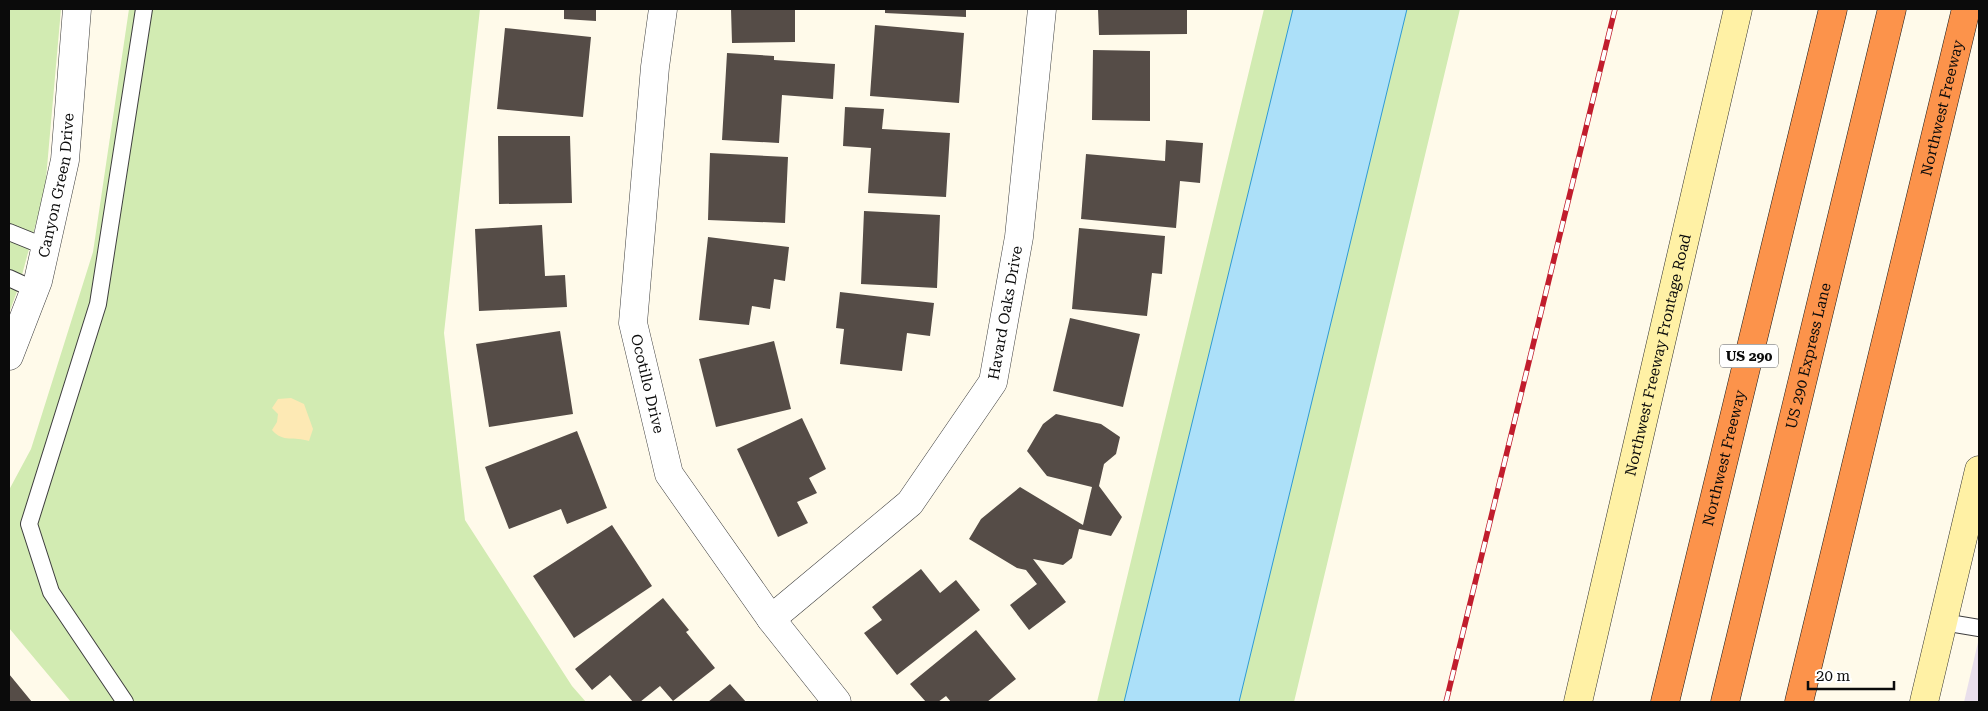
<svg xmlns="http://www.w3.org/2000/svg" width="1988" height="711" font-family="'Roboto Serif',serif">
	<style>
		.industrial { fill: #e9dfeb }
		.green { fill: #d2ebb2 }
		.sand { fill: #fde9b4 }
		.water { fill: #ace0f9; stroke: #2f9ad4 }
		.building { fill: #554c47 }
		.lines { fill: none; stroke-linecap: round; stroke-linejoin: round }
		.service-casing { stroke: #3e3e3e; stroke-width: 18 }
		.minor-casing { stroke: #3e3e3e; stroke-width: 29 }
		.secondary-casing { stroke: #2d2d2d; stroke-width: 29 }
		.motorway-casing { stroke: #1c1c1c; stroke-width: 29 }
		.service { stroke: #fff; stroke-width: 16 }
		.minor { stroke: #fff; stroke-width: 28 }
		.secondary { stroke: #fff1a5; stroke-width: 28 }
		.motorway { stroke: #fc934b; stroke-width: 28 }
		.rail-casing { stroke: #c11d2d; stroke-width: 5.5 }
		.rail { stroke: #fff; stroke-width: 4; stroke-dasharray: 11; stroke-linecap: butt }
		.labels { text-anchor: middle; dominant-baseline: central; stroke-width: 5; stroke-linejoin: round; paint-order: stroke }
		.shield { fill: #fff; stroke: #545454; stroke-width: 1 }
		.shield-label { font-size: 14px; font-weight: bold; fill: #0b0b0b }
		.street-label { font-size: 15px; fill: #0b0b0b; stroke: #fff }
	</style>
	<rect width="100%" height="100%" fill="#fffaea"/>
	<path class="industrial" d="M1979 638V702H1964Z"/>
	<path class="green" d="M9 9H61L45 190 19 286 9 313Z
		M129 9H480L444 333 465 520 572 686 586 702H71L9 628V490L31 449 93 252Z
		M1264 9H1460L1294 702H1097Z"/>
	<path class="sand" d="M291 398 304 404 313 429 309 441C294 436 283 443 272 430L277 422 278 414 272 408 278 399Z"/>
	<path class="water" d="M1293 9H1407L1239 702H1124Z"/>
	<path class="building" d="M564 9H596V21L564 19Z
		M731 9H795V42L732 43Z
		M885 9H966V17L885 13Z
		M1098 9H1187V34L1099 35Z
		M875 25 964 33 959 103 870 96Z
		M505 28 591 37 583 117 497 109Z
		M1093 50 1150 51V121L1092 120Z
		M727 53 774 56V60L835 64 833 99 782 95 779 143 722 140Z
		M845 107 884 109 882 129 950 133 946 197 868 193 871 148 843 146Z
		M498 136H570L572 203 499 204Z
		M1166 140 1203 143 1200 183 1180 181 1176 228 1081 219 1086 154 1165 161Z
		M710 153 788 157 785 223 708 220Z
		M864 211 940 215 937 288 861 284Z
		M542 225 545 276 565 275 567 307 479 311 475 229Z
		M1079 228 1165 236 1162 274 1152 273 1147 316 1072 309Z
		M708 237 789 247 785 281 774 279 770 309 752 306 749 325 699 320Z
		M840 292 934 303 930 336 907 333 902 371 840 364 844 329 836 328Z
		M1070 318 1140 334 1123 407 1053 391Z
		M560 331 573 414 489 427 476 344Z
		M774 341 791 409 716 427 699 359Z
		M1056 414 1101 424 1120 437 1116 454 1104 464 1099 486 1122 517 1111 536 1079 529 1072 558 1063 565 1033 559 1066 602 1029 630 1010 605 1037 584 1026 570 1017 568 969 539 981 519 1020 487 1083 525 1092 487 1047 476 1027 451 1043 424Z
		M802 418 826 469 809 478 817 493 797 502 808 523 778 537 737 449Z
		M577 431 607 508 567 524 561 509 509 529 485 467Z
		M612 525 652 586 574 638 533 576Z
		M921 569 940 593 956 580 980 610 897 675 864 633 882 620 872 607Z
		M663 598 689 630 686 632 715 668 673 701 660 686 640 702H633L610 675 592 690 575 669Z
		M976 630 1016 679 987 702H951L946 696 938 702H926L910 684Z
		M9 674 32 702H9Z
		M730 684 746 702H708Z"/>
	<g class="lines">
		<g class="service-casing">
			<path id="service" d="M9 232 46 247
				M9 278 35 290
				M1943 622 1979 628
				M125 702 51 592 29 524 98 304 144 9"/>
		</g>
		<g class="minor-casing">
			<g id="minor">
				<path id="s1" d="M663 9 655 67 633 323 669 474 771 619 837 702"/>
				<path id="s2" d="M9 356 38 281 65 160 77 9"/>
				<path id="s3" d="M771 619 910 503 993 382 1019 237 1042 9"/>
			</g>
		</g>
		<g class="secondary-casing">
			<g id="secondary">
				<path id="s4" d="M1578 702 1738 9"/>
				<path d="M1924 702 1979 470"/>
			</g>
		</g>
		<g class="motorway-casing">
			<g id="motorway">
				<path id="s5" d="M1665 702 1833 9"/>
				<path id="s6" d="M1725 702 1892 9"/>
				<path id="s7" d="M1799 702 1966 9"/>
			</g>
		</g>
		<use href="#service" class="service"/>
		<use href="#minor" class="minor"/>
		<use href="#secondary" class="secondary"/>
		<use href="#motorway" class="motorway"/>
		<g class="rail-casing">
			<path id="rail" d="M1446 702 1615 9"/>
		</g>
		<use href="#rail" class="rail"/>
	</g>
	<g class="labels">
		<rect class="shield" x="1720" y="344.5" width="58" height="23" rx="4"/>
		<g class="shield-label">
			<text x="1749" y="356">US 290</text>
		</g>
		<g class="street-label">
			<text stroke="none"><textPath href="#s7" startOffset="611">Northwest Freeway</textPath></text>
			<text stroke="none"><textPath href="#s2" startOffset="178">Canyon Green Drive</textPath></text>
			<text stroke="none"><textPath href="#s3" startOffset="398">Havard Oaks Drive</textPath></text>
			<text stroke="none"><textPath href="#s4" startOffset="356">Northwest Freeway Frontage Road</textPath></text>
			<text stroke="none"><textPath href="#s6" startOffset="356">US 290 Express Lane</textPath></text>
			<text stroke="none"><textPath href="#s1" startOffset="378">Ocotillo Drive</textPath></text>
			<text stroke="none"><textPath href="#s5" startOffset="251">Northwest Freeway</textPath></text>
		</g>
	</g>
	<rect width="1988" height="711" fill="none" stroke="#0b0b0b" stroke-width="20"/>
	<path d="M1808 681v8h86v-8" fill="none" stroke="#0b0b0b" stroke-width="2.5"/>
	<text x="1816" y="681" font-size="15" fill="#0b0b0b" stroke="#ffffff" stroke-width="4" paint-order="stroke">20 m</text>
</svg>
